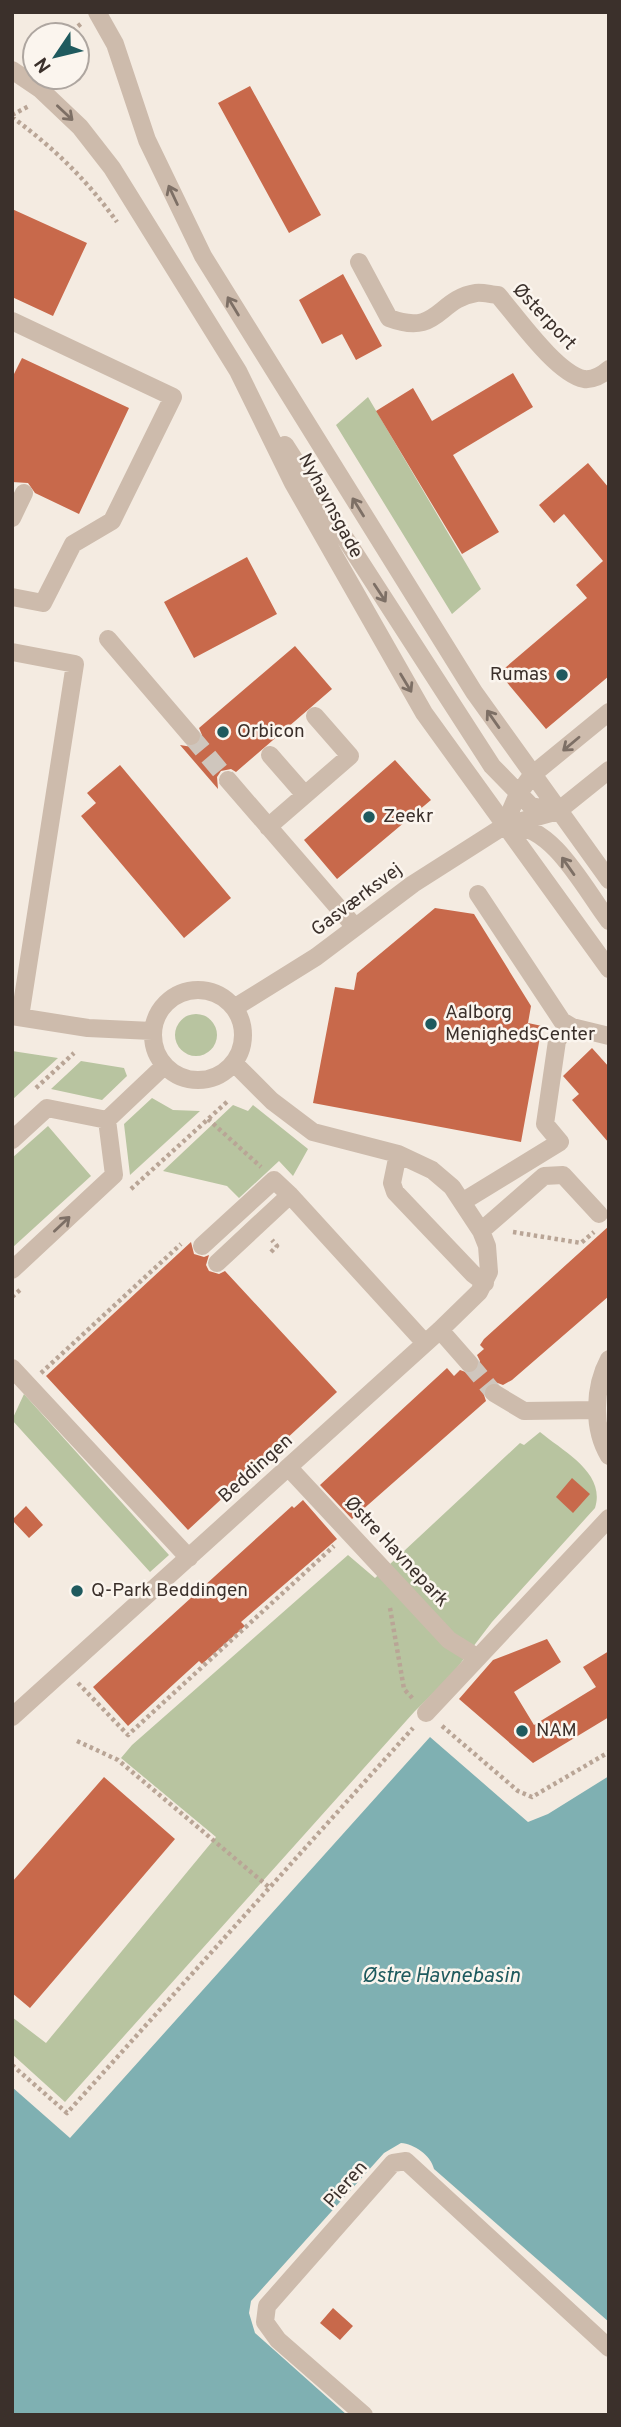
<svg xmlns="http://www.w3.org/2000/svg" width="621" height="2427" font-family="Overpass,sans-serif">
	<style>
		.green { fill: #b8c4a0 }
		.water { fill: #7fb0b2 }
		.building { fill: #c8694b }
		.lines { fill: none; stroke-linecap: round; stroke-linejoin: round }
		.minor-tunnel { stroke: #cfc6bd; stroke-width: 18; stroke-dasharray: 18 9; stroke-linecap: butt }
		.path { stroke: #b9a596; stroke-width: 4.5; stroke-dasharray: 3.5 3.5; stroke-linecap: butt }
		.minor { stroke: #cdbbac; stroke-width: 18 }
		.oneway { stroke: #7d6f65 }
		.poi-dot { fill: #1f5a5e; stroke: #fbf5ee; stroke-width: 2.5 }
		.labels { text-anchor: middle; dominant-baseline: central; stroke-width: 5; stroke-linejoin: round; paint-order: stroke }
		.street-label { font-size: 19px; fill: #3b302b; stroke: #fbf5ee }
		.poi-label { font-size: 19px; fill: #3b302b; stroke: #fbf5ee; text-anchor: start }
		.water-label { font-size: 21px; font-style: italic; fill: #1f5a5e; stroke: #fbf5ee }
	</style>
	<rect width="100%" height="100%" fill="#f4ebe1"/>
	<path class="green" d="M368 397 481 589 452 614 336 425Z
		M175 1035a21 21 0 1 1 42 0a21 21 0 1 1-42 0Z
		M12 1051 58 1058 12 1100Z
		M81 1061 124 1068 127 1076 102 1100 51 1089Z
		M152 1098 173 1110 200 1111 130 1175 124 1124Z
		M233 1105 248 1111 253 1105 308 1149 293 1176 279 1161 239 1198 227 1186 163 1171Z
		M48 1126 91 1176 12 1248V1158Z
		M24 1394 169 1555 150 1572 12 1420Z
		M540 1432C564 1452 606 1473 595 1508L492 1622 450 1677 415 1711 65 2102 12 2054V2017L46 2043 216 1837 121 1758 132 1745 348 1555 375 1578 520 1443 524 1445Z"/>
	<path class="water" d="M430 1737 528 1822 548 1814 609 1776V2322L434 2169C431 2155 414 2144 401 2143L384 2153 251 2301 249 2313 255 2333 347 2415H12V2087L70 2138Z"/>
	<path class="building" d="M250 86 321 215 289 233 218 103Z
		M12 209 87 243 53 316 12 297Z
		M343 274 382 346 356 360 342 334 322 344 299 300Z
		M22 358 129 408 79 514 35 493 28 483 12 482V378Z
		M513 373 533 407 453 455 499 532 462 554 376 411 413 388 432 421Z
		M588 463 609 488V676L546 729 499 673 587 598 576 585 603 561 564 514 554 523 539 505Z
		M247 557 277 614 194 658 164 602Z
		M295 646 332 689 236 772 231 769 221 771 217 777 218 789 180 745 192 747 199 744 202 735 199 728Z
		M395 760 431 800 337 879 304 840Z
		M120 765 231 898 184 938 81 816 96 803 87 793Z
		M435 908 474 914 531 1006 528 1023 542 1026 521 1142 313 1103 335 987 354 990 357 973Z
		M592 1048 609 1067V1143L572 1100 579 1094 563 1076Z
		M609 1226V1296L512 1380 503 1385 495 1382 488 1383 483 1392 486 1401 352 1519 320 1485 447 1368 454 1376 460 1370 471 1374 477 1371 480 1361 477 1355 484 1349 480 1345 484 1339Z
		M191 1242 194 1254 204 1257 209 1255 206 1265 209 1271 219 1274 225 1271 337 1392 188 1530 46 1376Z
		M572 1478 590 1494 573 1513 556 1497Z
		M303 1500 337 1539 241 1622 245 1626 202 1664 199 1661 128 1726 93 1687 292 1506 294 1508Z
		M26 1506 43 1525 29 1538 12 1520Z
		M547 1639 561 1662 514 1692 534 1725 596 1687 583 1667 609 1651V1717L533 1763 459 1699 493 1660Z
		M104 1777 175 1839 30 2008 12 1993V1882Z
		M333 2308 353 2326 340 2340 320 2323Z"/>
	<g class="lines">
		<path class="minor-tunnel" d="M191 736 228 780
			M469 1363 494 1393"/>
		<path class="path" d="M67 35 82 23
			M12 115 29 106
			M12 117C54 148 87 180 117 222
			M36 1088 74 1053
			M208 1119 261 1167
			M131 1189 229 1100
			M513 1232 581 1243 594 1232
			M271 1252 277 1246 272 1240
			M12 1297 21 1289
			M41 1373 181 1244
			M390 1608 404 1689 414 1700
			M78 1683 128 1735 334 1546
			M442 1726 518 1791 532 1797 609 1752
			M77 1741 118 1760 270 1888
			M12 2065 67 2113 413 1728"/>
		<path class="minor" d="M97 12 115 44 147 140 203 256 474 692 609 880
			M12 70 40 89 80 127 112 168 238 371 293 483 424 713 609 969
			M359 262 389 318C439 337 437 299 476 293 483 292 492 295 498 295 517 317 557 374 584 379 593 380 602 375 609 369
			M12 321 173 397 112 521 73 544 43 603 12 597
			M285 445 492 766 531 806 558 811
			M12 518 24 493
			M108 639 191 736
			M12 652 75 664 20 1017
			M270 755 305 795
			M228 780 355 927
			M504 826 517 796 532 775 609 712
			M511 826C553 825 585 890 609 921
			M268 827 350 756 315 716
			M478 894 562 1021 572 1027 609 1036
			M153 1035a45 45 0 1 1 90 0a45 45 0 1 1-90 0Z
			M234 1008 316 957 413 884 504 826 558 811 609 770
			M12 1016 88 1028 152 1031
			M107 1120 164 1066
			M12 1140 47 1108 107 1120 114 1175 12 1270
			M398 1154 392 1183 395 1192 473 1274 485 1283
			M462 1202 560 1142 545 1124 557 1041 568 1025
			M481 1231 544 1176 563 1175 599 1214
			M202 1246 274 1180 290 1195
			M217 1263 290 1195 425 1343
			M440 1330 469 1363
			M609 1359C594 1387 592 1428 609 1456
			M12 1368 189 1558
			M494 1393 524 1411 597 1410
			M289 1468 449 1640 478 1658
			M426 1713 609 1518
			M12 1717 440 1330 479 1292 489 1272 487 1246 481 1231 452 1187 432 1170 398 1154 313 1132 272 1101 234 1063
			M364 2415 278 2340 265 2322 267 2306 393 2163 406 2161 609 2348"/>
	</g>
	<defs><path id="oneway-shaft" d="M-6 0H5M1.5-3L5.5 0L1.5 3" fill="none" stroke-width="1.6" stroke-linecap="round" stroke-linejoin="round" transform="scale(1.75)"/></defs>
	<g class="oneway">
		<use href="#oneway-shaft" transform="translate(65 113) rotate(43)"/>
		<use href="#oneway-shaft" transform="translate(173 195) rotate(-115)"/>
		<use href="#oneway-shaft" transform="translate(233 306) rotate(-121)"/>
		<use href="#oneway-shaft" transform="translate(358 507) rotate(-122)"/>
		<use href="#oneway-shaft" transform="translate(380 593) rotate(57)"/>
		<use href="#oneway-shaft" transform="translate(406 683) rotate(59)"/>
		<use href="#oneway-shaft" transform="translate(493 719) rotate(-125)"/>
		<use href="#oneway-shaft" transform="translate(571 744) rotate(140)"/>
		<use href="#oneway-shaft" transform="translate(568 866) rotate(-125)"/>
		<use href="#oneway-shaft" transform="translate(62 1224) rotate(-43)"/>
	</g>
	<g class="poi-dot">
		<circle cx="562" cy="675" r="7"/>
		<circle cx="223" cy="732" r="7"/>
		<circle cx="369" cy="817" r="7"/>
		<circle cx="431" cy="1024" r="7"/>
		<circle cx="77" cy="1591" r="7"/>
		<circle cx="522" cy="1731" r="7"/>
	</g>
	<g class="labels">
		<g class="street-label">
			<text transform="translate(544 317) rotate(47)">Østerport</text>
			<text transform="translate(330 506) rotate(62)">Nyhavnsgade</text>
			<text transform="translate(357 900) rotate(-37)">Gasværksvej</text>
			<text transform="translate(256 1469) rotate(-42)">Beddingen</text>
			<text transform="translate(396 1552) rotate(47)">Østre Havnepark</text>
			<text transform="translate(346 2185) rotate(-49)">Pieren</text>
		</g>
		<g class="poi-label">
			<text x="548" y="675" text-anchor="end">Rumas</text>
			<text x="237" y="732">Orbicon</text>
			<text x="383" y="817">Zeekr</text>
			<text x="445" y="1013">Aalborg<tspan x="445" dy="22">MenighedsCenter</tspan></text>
			<text x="91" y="1591">Q-Park Beddingen</text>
			<text x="536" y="1731">NAM</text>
		</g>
		<g class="water-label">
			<text x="441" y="1976">Østre Havnebasin</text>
		</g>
	</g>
	<rect width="621" height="2427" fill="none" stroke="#3b302b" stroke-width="28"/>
	<g transform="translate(56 56) rotate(235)"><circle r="33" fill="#fbf5ee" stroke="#aea6a0" stroke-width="2"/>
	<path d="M0-5L12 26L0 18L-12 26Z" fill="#1f5a5e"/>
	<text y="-10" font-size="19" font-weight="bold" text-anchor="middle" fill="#3b302b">N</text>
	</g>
</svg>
